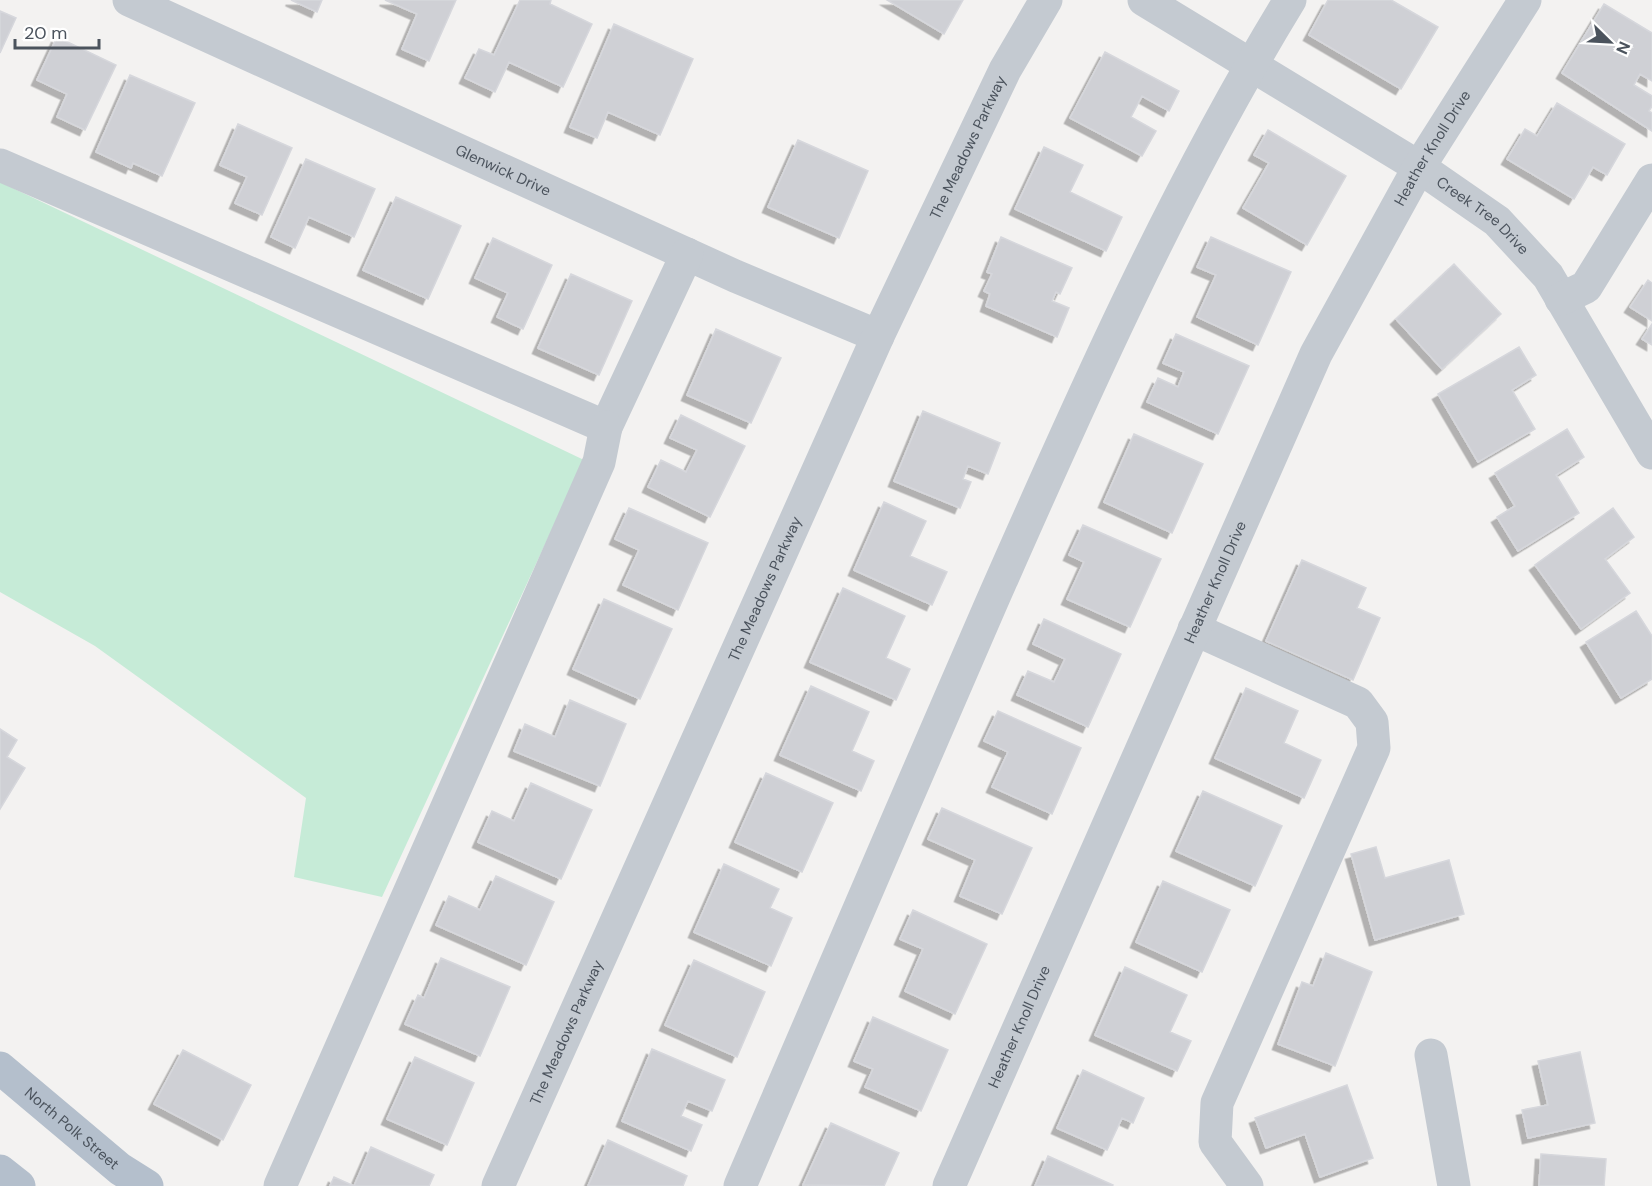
<svg xmlns="http://www.w3.org/2000/svg" width="1652" height="1186" font-family="'DM Sans',sans-serif">
	<style>
		.green { fill: #c6ebd7 }
		.building { fill: #cfd0d5; stroke: #d6d7dc; stroke-width: 1.5; filter: url(#shadow) }
		.lines { fill: none; stroke-linecap: round; stroke-linejoin: round }
		.minor { stroke: #c4cad1; stroke-width: 33 }
		.major { stroke: #b4bfcc; stroke-width: 33 }
		.labels { text-anchor: middle; dominant-baseline: central; stroke-width: 4.5; stroke-linejoin: round; paint-order: stroke }
		.street-label { font-size: 15px; fill: #4b535d; stroke: #fff }
	</style>
	<defs>
		<filter id="shadow"><feDropShadow dx="-5.5" dy="5.5" stdDeviation="0" flood-color="#0004"/></filter>
	</defs>
	<rect width="100%" height="100%" fill="#f3f2f1"/>
	<path class="green" d="M0 182 584 460 382 897 294 877 306 798 95 646 0 592Z"/>
	<path class="building" d="M291 0H322L317 12Z
		M385 0H456L429 61 402 49 417 14Z
		M520 0H551L550 4 592 24 563 87 509 62 495 92 465 78 479 49 494 55Z
		M887 0H963L944 34Z
		M1391 0 1438 27 1401 89 1309 35 1328 0Z
		M1604 4 1652 33V81L1640 74 1634 85 1652 96V106L1649 111 1652 113V131L1562 73Z
		M0 11 16 18 0 53Z
		M614 24 693 59 660 135 608 112 597 138 570 127Z
		M57 37 116 65 85 130 57 117 67 94 37 80Z
		M1105 52 1179 91 1169 111 1142 96 1131 117 1156 131 1142 156 1070 118Z
		M130 75 195 103 162 176 133 163 131 168 96 152Z
		M1557 103 1625 144 1607 175 1593 167 1574 199 1507 159 1525 129 1537 136Z
		M238 124 292 148 262 215 235 203 247 177 220 165Z
		M1268 130 1346 176 1307 245 1243 208 1269 163 1254 155Z
		M798 140 868 171 839 238 768 207Z
		M1044 147 1083 165 1070 192 1122 217 1106 251 1015 209Z
		M306 159 375 189 354 237 309 217 295 248 271 237Z
		M396 197 461 226 428 299 363 270Z
		M1001 237 1072 268 1060 294 1056 292 1052 301 1069 308 1057 337 986 306 990 294 984 291 992 274 987 272Z
		M1211 237 1291 272 1258 345 1197 317 1216 275 1197 267Z
		M493 238 552 265 523 329 497 317 508 293 475 278Z
		M1454 264 1501 314 1442 369 1396 319Z
		M571 274 632 301 599 375 538 348Z
		M1648 280 1652 283V321L1630 307Z
		M1652 324V345L1642 339Z
		M716 329 781 358 751 423 687 395Z
		M1176 334 1249 366 1218 434 1147 402 1158 378 1178 387 1184 372 1163 363Z
		M1519 347 1536 375 1512 390 1535 429 1478 462 1438 394Z
		M923 411 1000 443 988 474 968 466 963 479 971 482 960 508 894 481Z
		M681 415 745 446 710 517 648 487 661 460 686 472 697 450 670 438Z
		M1567 429 1584 457 1556 475 1579 513 1518 551 1497 517 1515 506 1495 473Z
		M1134 434 1203 464 1172 533 1104 502Z
		M884 502 926 521 910 556 947 572 932 605 854 570Z
		M629 508 708 543 678 610 623 585 639 550 615 539Z
		M1613 508 1634 537 1605 559 1630 593 1581 629 1535 565Z
		M1083 525 1161 559 1130 627 1067 599 1084 562 1069 555Z
		M1302 560 1366 588 1357 608 1380 618 1353 680 1266 641Z
		M843 588 905 616 886 658 910 669 896 700 810 662Z
		M604 599 672 629 640 699 573 669Z
		M1636 611 1652 636V679L1621 698 1586 642Z
		M1044 619 1121 654 1088 727 1017 695 1028 671 1054 682 1065 659 1033 644Z
		M811 686 869 712 852 751 874 761 861 791 780 755Z
		M1246 688 1298 711 1284 743 1321 760 1304 798 1215 758Z
		M570 700 626 724 600 786 514 751 525 724 555 737Z
		M998 711 1081 748 1052 814 992 787 1008 752 984 741Z
		M0 729 17 740 7 757 25 768 0 809Z
		M766 773 833 803 802 872 735 842Z
		M531 783 592 810 561 879 478 842 492 811 514 821Z
		M1203 791 1282 826 1255 886 1176 851Z
		M942 808 1032 848 1002 914 960 896 975 860 928 839Z
		M1376 847 1385 878 1449 860 1464 914 1375 940 1351 854Z
		M724 864 779 889 770 908 792 918 771 966 694 932Z
		M496 876 554 902 526 965 436 925 449 896 480 910Z
		M1163 881 1230 910 1202 972 1136 942Z
		M913 910 987 944 955 1014 905 991 923 949 900 939Z
		M1326 953 1372 972 1335 1066 1278 1044 1302 982 1313 986Z
		M441 958 510 987 480 1056 405 1024 418 995 424 998Z
		M694 960 765 992 737 1057 665 1025Z
		M1125 967 1187 995 1170 1032 1191 1041 1177 1071 1095 1035Z
		M873 1017 948 1050 921 1111 865 1087 873 1069 854 1061Z
		M652 1049 725 1080 712 1111 688 1101 681 1116 702 1125 691 1151 622 1121Z
		M183 1050 251 1085 223 1140 154 1104Z
		M1580 1052 1595 1123 1528 1138 1522 1110 1548 1105 1538 1061Z
		M415 1057 474 1083 447 1145 387 1119Z
		M1083 1070 1144 1098 1133 1123 1122 1118 1107 1150 1057 1128Z
		M1347 1085 1373 1158 1320 1177 1305 1134 1266 1148 1255 1118Z
		M831 1123 899 1153 884 1186 803 1185Z
		M608 1140 687 1176 683 1186H588Z
		M371 1147 434 1175 429 1186H330L334 1177 354 1186Z
		M1541 1154 1606 1159 1604 1186H1539Z
		M1048 1156 1113 1185 1112 1186H1035Z"/>
	<g class="lines">
		<g class="minor">
			<path id="s1" d="M129 0 735 276 878 336"/>
			<path id="s2" d="M1144 0 1419 167 1497 221 1548 276 1652 453"/>
			<path d="M0 165 606 427 687 254"/>
			<path d="M1561 299 1586 287 1652 180"/>
			<path d="M1194 629 1358 703 1372 722 1374 748 1217 1103 1215 1142 1247 1186"/>
			<path d="M1431 1055 1454 1186"/>
			<path d="M280 1186 599 462 606 427"/>
			<path id="s3" d="M498 1186 878 336 1005 70 1046 0"/>
			<path d="M740 1186C823 993 906 799 990 606 1081 399 1172 193 1290 0"/>
			<path id="s4" d="M949 1186 1316 354 1419 167 1525 0"/>
		</g>
		<g class="major">
			<path id="s5" d="M0 1068 120 1169 147 1186"/>
			<path d="M0 1171 19 1186"/>
		</g>
	</g>
	<g class="labels">
		<g class="street-label">
			<text stroke="none"><textPath href="#s3" startOffset="1140">The Meadows Parkway</textPath></text>
			<text stroke="none"><textPath href="#s4" startOffset="1146">Heather Knoll Drive</textPath></text>
			<text stroke="none"><textPath href="#s1" startOffset="411">Glenwick Drive</textPath></text>
			<text stroke="none"><textPath href="#s2" startOffset="402">Creek Tree Drive</textPath></text>
			<text stroke="none"><textPath href="#s4" startOffset="660">Heather Knoll Drive</textPath></text>
			<text stroke="none"><textPath href="#s3" startOffset="654">The Meadows Parkway</textPath></text>
			<text stroke="none"><textPath href="#s4" startOffset="174">Heather Knoll Drive</textPath></text>
			<text stroke="none"><textPath href="#s3" startOffset="168">The Meadows Parkway</textPath></text>
			<text stroke="none"><textPath href="#s5" startOffset="94">North Polk Street</textPath></text>
		</g>
	</g>
	<g transform="translate(1610 42) rotate(114)" stroke="#ffffff" stroke-width="4.5" paint-order="stroke">
	<path d="M0-4.5L10 22L0 15L-10 22Z" fill="#4b535d"/>
	<text y="-9" font-size="16" font-weight="bold" text-anchor="middle" fill="#4b535d">N</text>
	</g>
	<path d="M15 39v9h84v-9" fill="none" stroke="#4b535d" stroke-width="3"/>
	<text x="24" y="39" font-size="18" fill="#4b535d" stroke="#ffffff" stroke-width="4.5" paint-order="stroke">20 m</text>
</svg>
